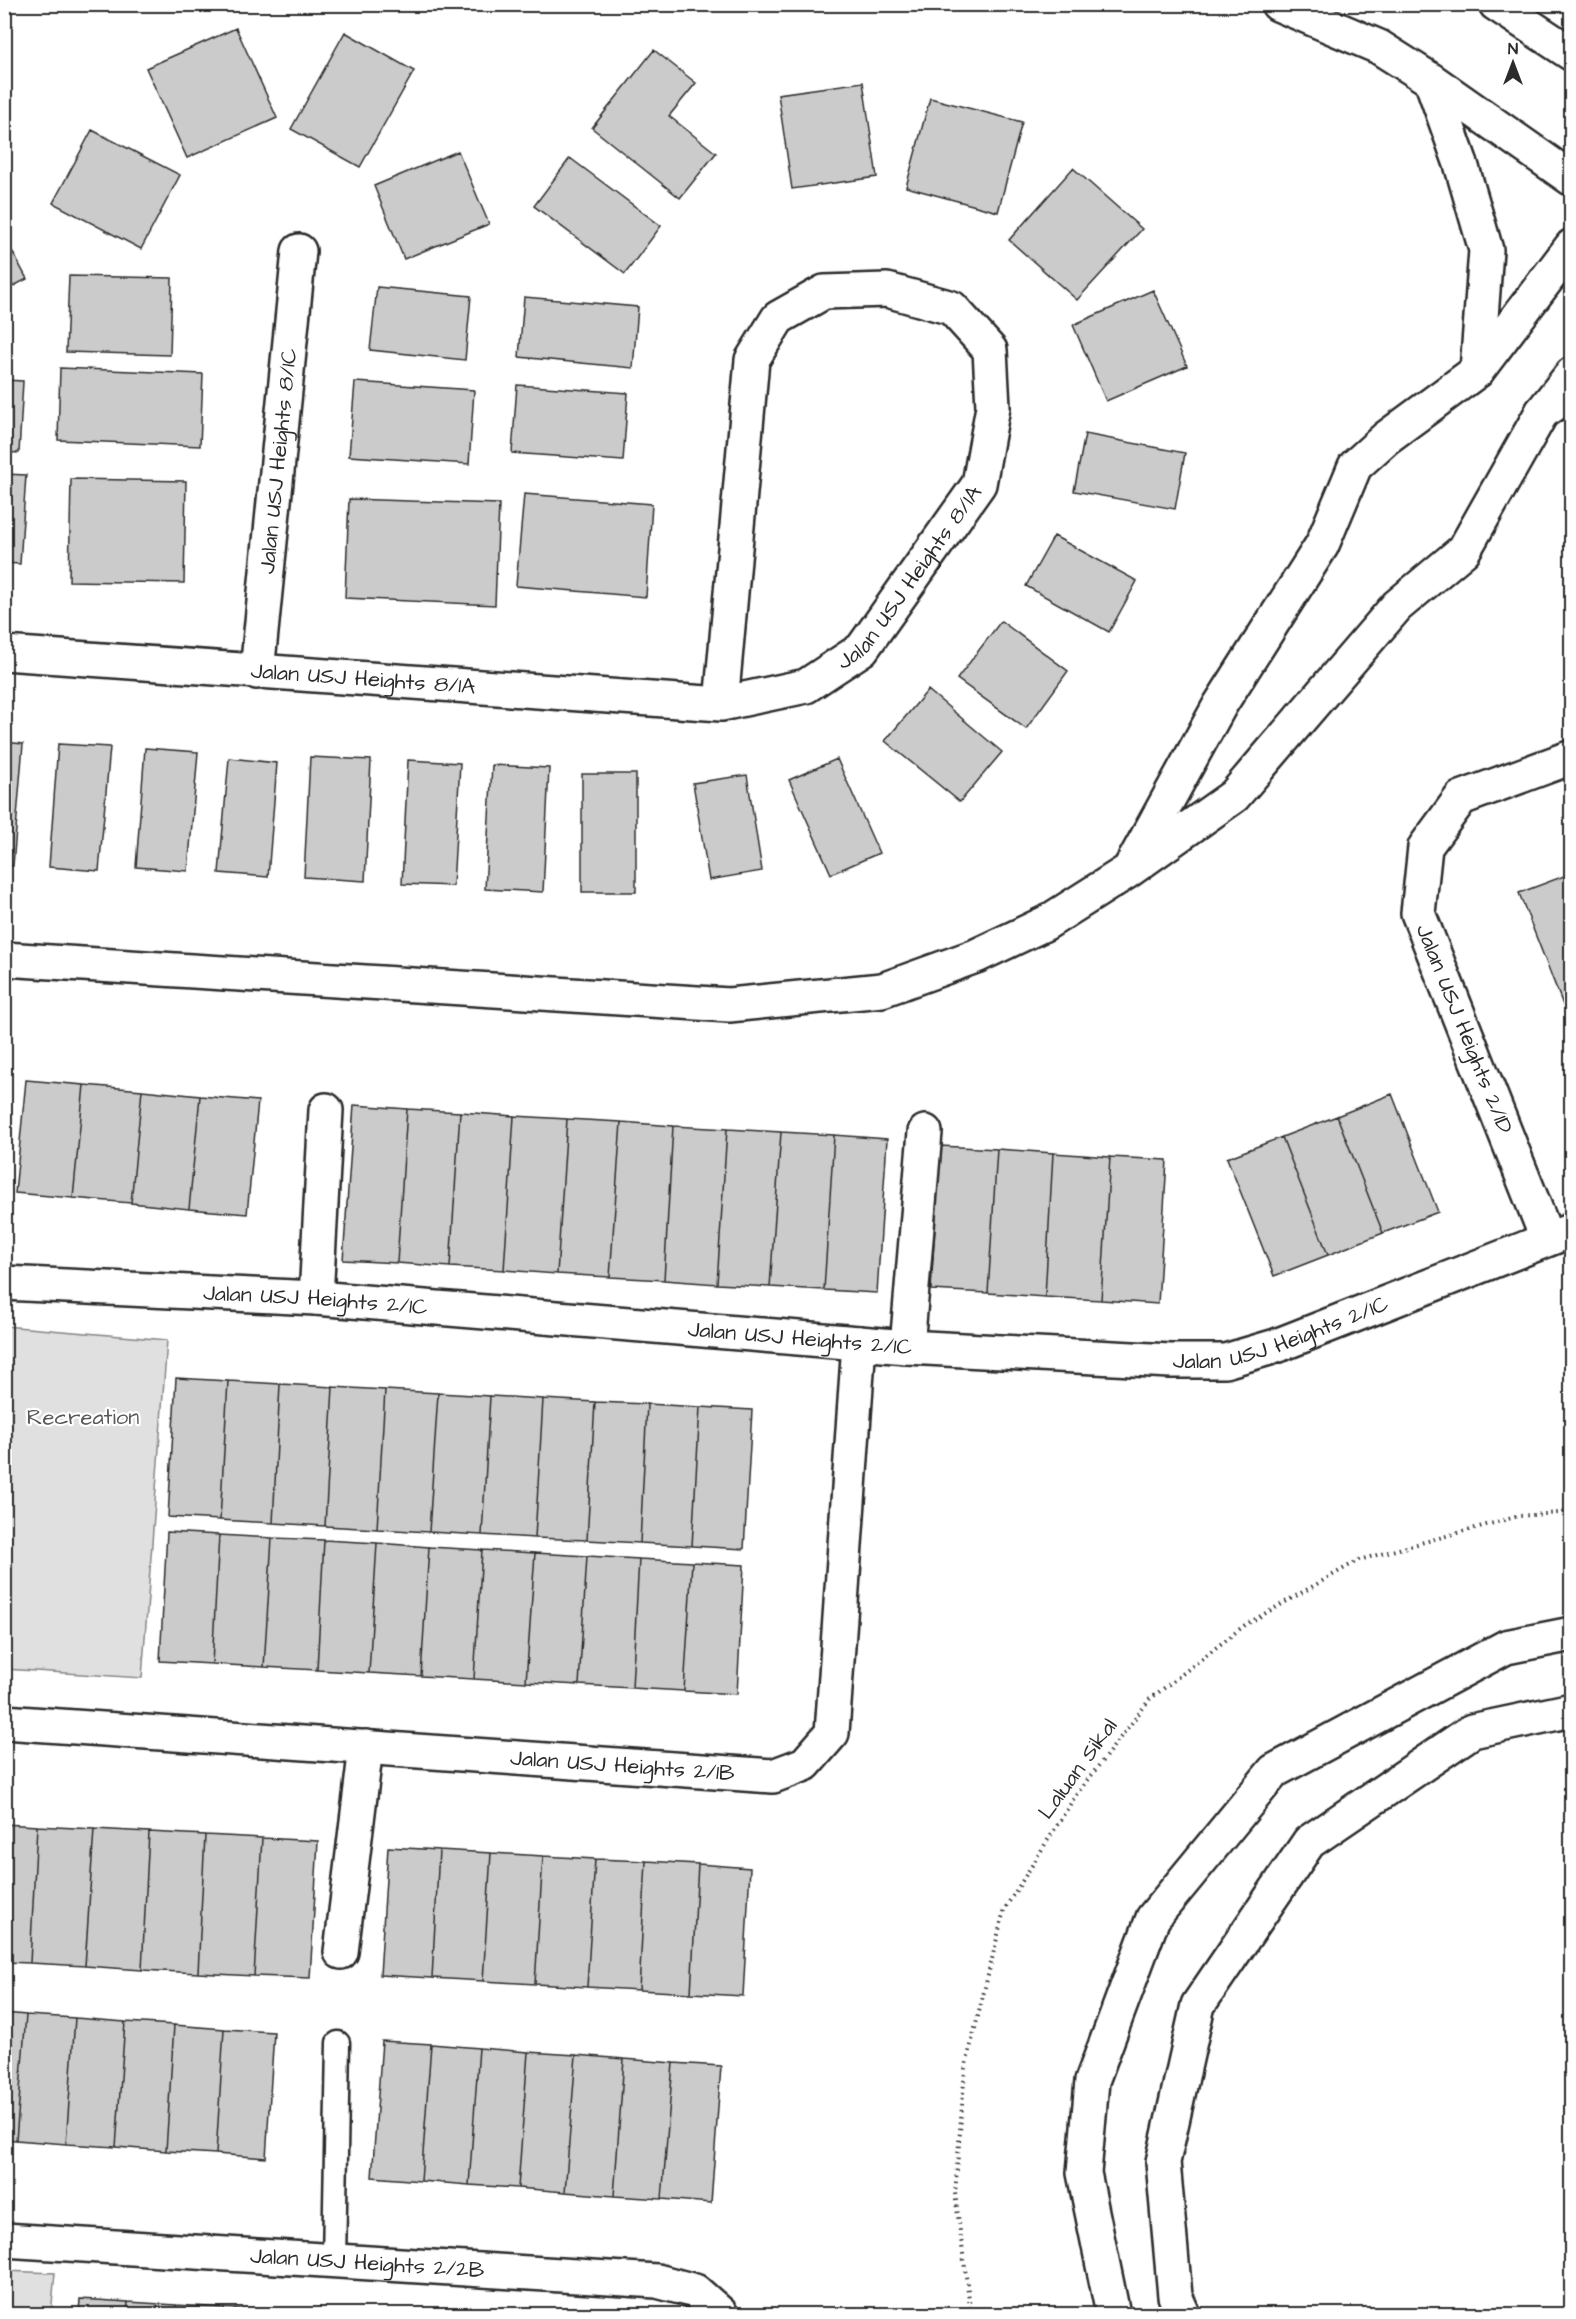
<svg xmlns="http://www.w3.org/2000/svg" width="1576" height="2319" font-family="'Architects Daughter',sans-serif">
	<style>
		.green { fill: #e0e0e0; stroke: #868686; stroke-width: 1.5 }
		.building { fill: #cbcbcb; stroke: #2b2b2b; stroke-width: 1.5 }
		.lines { fill: none; stroke-linecap: round; stroke-linejoin: round }
		.lane-casing { stroke: #2b2b2b; stroke-width: 27 }
		.street-casing { stroke: #2b2b2b; stroke-width: 38 }
		.secondary-casing { stroke: #2b2b2b; stroke-width: 38 }
		.highway-casing { stroke: #2b2b2b; stroke-width: 38 }
		.path { stroke: #2b2b2b; stroke-width: 4; stroke-dasharray: 1.5 4.5; stroke-linecap: butt }
		.lane { stroke: #fff; stroke-width: 22 }
		.street { stroke: #fff; stroke-width: 33 }
		.secondary { stroke: #fff; stroke-width: 33 }
		.highway { stroke: #fff; stroke-width: 33 }
		.labels { text-anchor: middle; dominant-baseline: central; stroke-width: 4.5; stroke-linejoin: round; paint-order: stroke }
		.street-label { font-size: 22px; fill: #2b2b2b; stroke: #fff }
		.park-label { font-size: 22px; fill: #585858; stroke: #fff }
	</style>
	<rect width="100%" height="100%" fill="#fff"/>
	<filter id="ink" filterUnits="userSpaceOnUse"><feTurbulence type="fractalNoise" baseFrequency=".0167" numOctaves="2"/><feDisplacementMap in="SourceGraphic" scale="12" xChannelSelector="R" yChannelSelector="G"/><feConvolveMatrix kernelMatrix="1 2 1 2 8 2 1 2 1" color-interpolation-filters="sRGB"/></filter>
	<g filter="url(#ink)">
		<path class="green" d="M4 1326 167 1340 142 1678 5 1669Z
			M5 2271 55 2273 51 2314H5Z"/>
		<path class="building" d="M236 28 277 118 187 158 146 68Z
			M345 32 414 71 360 167 291 129Z
			M654 50 696 83 669 116 716 153 680 198 592 128Z
			M863 82 877 177 792 189 778 94Z
			M930 98 1022 122 998 212 906 187Z
			M92 130 180 175 141 249 53 203Z
			M458 151 489 224 404 259 374 186Z
			M570 158 661 226 625 274 534 206Z
			M1073 168 1142 229 1077 300 1009 240Z
			M4 236 27 279 4 291Z
			M69 276 172 278 170 355 66 352Z
			M377 287 471 296 465 360 370 350Z
			M1153 290 1187 366 1106 401 1073 325Z
			M524 297 638 307 633 368 519 357Z
			M60 368 203 374 200 446 58 440Z
			M4 380 23 381 19 453 4 452Z
			M355 382 474 390 469 464 349 456Z
			M517 385 628 393 623 461 512 453Z
			M1085 434 1185 453 1175 509 1074 491Z
			M4 474 26 475 20 564 4 563Z
			M71 479 186 481 184 583 69 581Z
			M524 494 652 504 646 597 516 586Z
			M349 499 499 504 495 605 345 598Z
			M1054 536 1137 581 1109 632 1026 586Z
			M1001 621 1068 671 1026 729 957 679Z
			M928 690 1002 752 960 802 885 741Z
			M4 742 23 744 13 866 4 865Z
			M58 744 110 747 99 871 49 867Z
			M145 748 198 752 188 871 136 867Z
			M310 757 371 760 365 881 304 877Z
			M229 758 277 763 268 877 219 873Z
			M837 759 879 853 831 874 789 780Z
			M408 760 460 763 453 886 402 884Z
			M492 765 549 768 543 892 485 889Z
			M582 774H636V892H582Z
			M747 775 762 871 709 880 693 783Z
			M1572 873V1008L1565 1010 1519 893Z
			M26 1080 84 1085 73 1198 15 1193Z
			M84 1085 142 1090 131 1203 73 1198Z
			M142 1090 200 1096 189 1209 131 1203Z
			M1392 1094 1438 1212 1383 1233 1337 1116Z
			M200 1096 258 1101 247 1214 189 1209Z
			M354 1105 407 1109 397 1263 343 1260Z
			M407 1109 460 1112 450 1267 397 1263Z
			M460 1112 514 1116 504 1270 450 1267Z
			M514 1116 567 1119 557 1274 504 1270Z
			M1337 1116 1383 1233 1328 1255 1282 1137Z
			M567 1119 621 1122 610 1277 557 1274Z
			M621 1122 673 1126 664 1280 610 1277Z
			M673 1126 727 1129 717 1284 664 1280Z
			M727 1129 781 1132 770 1287 717 1284Z
			M781 1132 834 1135 824 1290 770 1287Z
			M834 1135 887 1139 877 1293 824 1290Z
			M1282 1137 1328 1255 1274 1276 1227 1158Z
			M940 1146 997 1149 988 1293 931 1290Z
			M997 1149 1053 1153 1045 1297 988 1293Z
			M1053 1153 1110 1157 1101 1300 1045 1297Z
			M1110 1157 1167 1160 1158 1304 1101 1300Z
			M176 1378 228 1381 220 1520 168 1517Z
			M228 1381 280 1384 273 1523 220 1520Z
			M280 1384 333 1387 325 1526 273 1523Z
			M333 1387 385 1390 377 1529 325 1526Z
			M385 1390 438 1393 429 1532 377 1529Z
			M438 1393 490 1396 482 1535 429 1532Z
			M490 1396 543 1399 535 1538 482 1535Z
			M543 1399 595 1402 587 1540 535 1538Z
			M595 1402 647 1404 640 1543 587 1540Z
			M647 1404 700 1407 692 1546 640 1543Z
			M700 1407 752 1410 744 1549 692 1546Z
			M167 1532 219 1535 212 1664 160 1661Z
			M219 1535 272 1538 264 1667 212 1664Z
			M272 1538 324 1540 317 1670 264 1667Z
			M324 1540 377 1543 369 1673 317 1670Z
			M377 1543 429 1547 421 1676 369 1673Z
			M429 1547 482 1550 474 1679 421 1676Z
			M482 1550 535 1553 526 1682 474 1679Z
			M535 1553 587 1556 579 1685 526 1682Z
			M587 1556 639 1559 632 1688 579 1685Z
			M639 1559 692 1562 684 1691 632 1688Z
			M692 1562 744 1565 737 1694 684 1691Z
			M4 1824 37 1826 30 1963 4 1962Z
			M37 1826 94 1829 85 1966 30 1963Z
			M94 1829 149 1832 142 1970 85 1966Z
			M149 1832 205 1835 198 1973 142 1970Z
			M205 1835 262 1838 254 1976 198 1973Z
			M262 1838 318 1841 310 1978 254 1976Z
			M388 1847 439 1850 432 1978 380 1975Z
			M439 1850 491 1853 483 1981 432 1978Z
			M491 1853 543 1856 535 1984 483 1981Z
			M543 1856 595 1859 587 1987 535 1984Z
			M595 1859 646 1861 639 1990 587 1987Z
			M646 1861 698 1864 691 1993 639 1990Z
			M698 1864 750 1868 743 1996 691 1993Z
			M4 2013 26 2015 16 2140 4 2139Z
			M26 2015 75 2018 66 2144 16 2140Z
			M75 2018 125 2022 116 2147 66 2144Z
			M125 2022 174 2025 166 2151 116 2147Z
			M174 2025 224 2029 216 2154 166 2151Z
			M224 2029 274 2032 266 2158 216 2154Z
			M382 2041 431 2044 421 2181 372 2177Z
			M431 2044 479 2048 469 2185 421 2181Z
			M479 2048 528 2052 518 2188 469 2185Z
			M528 2052 576 2055 565 2192 518 2188Z
			M576 2055 624 2059 614 2196 565 2192Z
			M624 2059 673 2063 662 2199 614 2196Z
			M673 2063 721 2066 711 2203 662 2199Z
			M80 2299 128 2302 127 2314H79Z
			M128 2302 176 2305 175 2314H127Z
			M176 2305 224 2308V2314H175Z
			M224 2308 272 2311V2314H224Z
			M272 2311 320 2314H272Z"/>
		<g class="lines">
			<g class="lane-casing">
				<path id="lane" d="M334 2261 338 2043"/>
			</g>
			<g class="street-casing">
				<g id="street">
					<path id="s1" d="M4 653 721 704 806 686 862 649 979 484 993 407 990 350 952 308 887 290 824 292 778 318 752 360 721 704"/>
					<path id="s2" d="M257 672 299 251"/>
					<path d="M1132 865 1220 705 1322 545 1355 466 1386 438 1477 371 1572 246"/>
					<path d="M4 959 729 1005 882 990 976 956 1046 923 1128 871 1234 796 1397 606 1464 550 1542 412 1572 374"/>
					<path d="M1547 1238 1418 913 1425 847 1461 798 1572 757"/>
					<path id="s3" d="M4 1283 316 1298 907 1347 1171 1361H1225L1276 1346 1572 1230"/>
					<path d="M316 1298 326 1110"/>
					<path d="M907 1347 925 1132"/>
					<path id="s4" d="M4 1722 773 1776 805 1764 832 1733 859 1343"/>
					<path d="M341 1952 366 1747"/>
					<path id="s5" d="M4 2240 657 2281 695 2291 721 2314"/>
				</g>
			</g>
			<g class="secondary-casing">
				<path id="secondary" d="M1278 4 1379 47 1431 80 1572 179
					M1496 4 1572 54
					M1431 80 1461 164 1486 250 1477 371
					M1542 412 1572 393"/>
			</g>
			<g class="highway-casing">
				<path id="highway" d="M1113 2314 1084 2173 1092 2081 1153 1918 1274 1771 1506 1647 1572 1634
					M1183 2314 1175 2296 1163 2162 1198 2005 1309 1842 1472 1731 1572 1710"/>
			</g>
			<path class="path" d="M971 2314 955 2193 965 2069 1004 1910 1076 1795 1150 1699 1245 1625 1359 1560 1519 1516 1572 1512"/>
			<use href="#lane" class="lane"/>
			<use href="#street" class="street"/>
			<use href="#secondary" class="secondary"/>
			<use href="#highway" class="highway"/>
		</g>
	</g>
	<g class="labels">
		<g class="street-label">
			<text stroke="none"><textPath href="#s2" startOffset="212">Jalan USJ Heights 8/1C</textPath></text>
			<text stroke="none"><textPath href="#s1" startOffset="958">Jalan USJ Heights 8/1A</textPath></text>
			<text stroke="none"><textPath href="#s1" startOffset="360">Jalan USJ Heights 8/1A</textPath></text>
			<text transform="translate(1464 1029) rotate(68)">Jalan USJ Heights 2/1D</text>
			<text stroke="none"><textPath href="#s3" startOffset="312">Jalan USJ Heights 2/1C</textPath></text>
			<text stroke="none"><textPath href="#s3" startOffset="1284">Jalan USJ Heights 2/1C</textPath></text>
			<text stroke="none"><textPath href="#s3" startOffset="798">Jalan USJ Heights 2/1C</textPath></text>
			<text stroke="none"><textPath href="#s4" startOffset="620">Jalan USJ Heights 2/1B</textPath></text>
			<text transform="translate(1078 1769) rotate(-54)">Laluan Sikal</text>
			<text stroke="none"><textPath href="#s5" startOffset="364">Jalan USJ Heights 2/2B</textPath></text>
		</g>
		<g class="park-label">
			<text x="83" y="1417">Recreation</text>
		</g>
	</g>
	<rect width="1576" height="2319" fill="none" stroke="#fff" stroke-width="24"/>
	<rect x="12" y="12" width="1552" height="2295" fill="none" stroke="#2b2b2b" stroke-width="2" filter="url(#ink)"/>
	<g transform="translate(1513 63)" stroke="#ffffff" stroke-width="4.5" paint-order="stroke">
	<path d="M0-4.5L10 22L0 15L-10 22Z" fill="#2b2b2b"/>
	<text y="-9" font-size="16" font-weight="bold" text-anchor="middle" fill="#2b2b2b">N</text>
	</g>
</svg>
